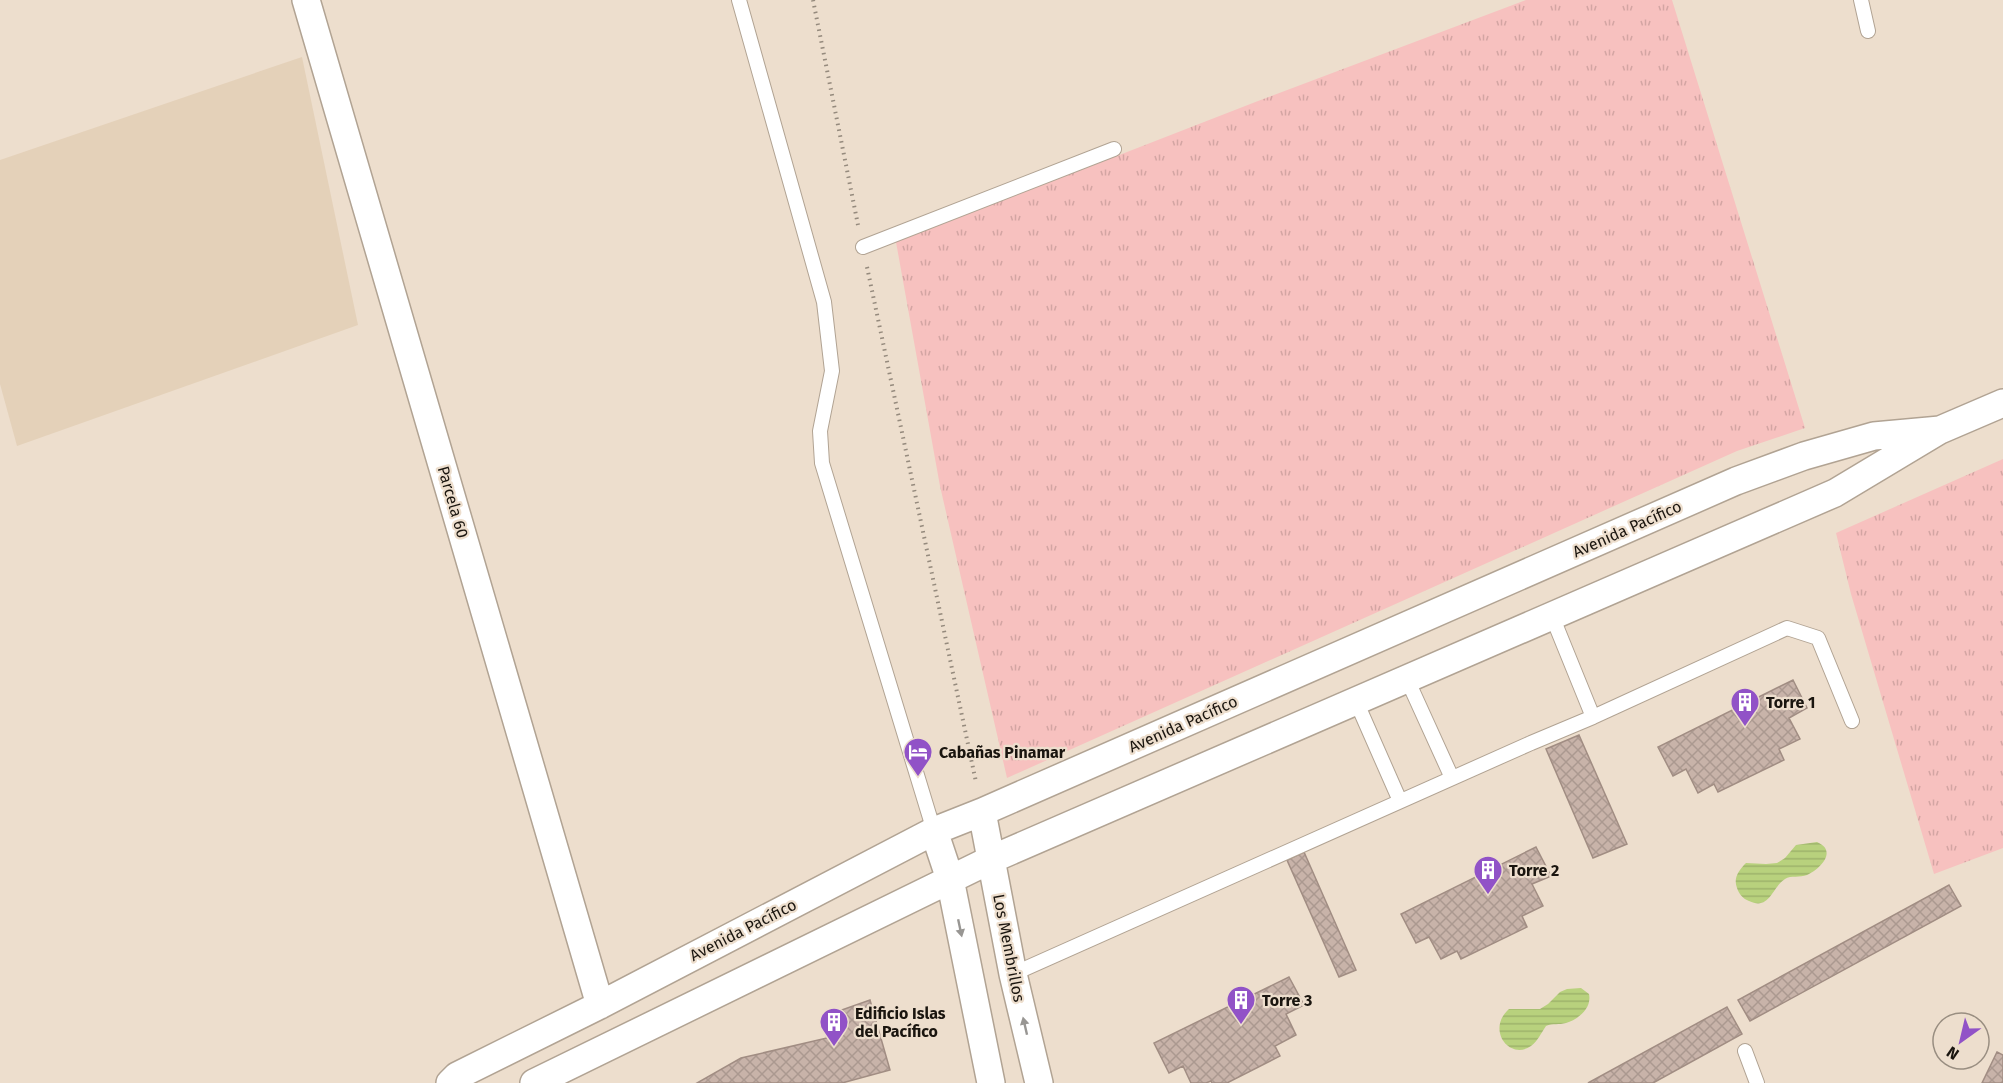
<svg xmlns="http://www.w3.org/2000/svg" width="2003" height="1083" font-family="'Fira Sans',sans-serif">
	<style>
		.built { fill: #e4d1b9 }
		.grass { fill: url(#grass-tufts) }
		.water { fill: url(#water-rules) }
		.building { fill: url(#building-cross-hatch); stroke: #a18d83; stroke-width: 1.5 }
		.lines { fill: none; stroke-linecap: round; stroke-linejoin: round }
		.service-casing { stroke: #b1a393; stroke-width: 16 }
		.minor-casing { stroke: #b1a393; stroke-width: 30 }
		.path { stroke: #958a7d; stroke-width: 4; stroke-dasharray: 1.5 4.5; stroke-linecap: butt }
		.service { stroke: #fff; stroke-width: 14 }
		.minor { stroke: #fff; stroke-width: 27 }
		.oneway { fill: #989693 }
		.labels { text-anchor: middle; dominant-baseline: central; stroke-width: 4.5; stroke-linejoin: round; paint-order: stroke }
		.street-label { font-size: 16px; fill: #1a150f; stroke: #eddecd }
		.poi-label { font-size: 16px; font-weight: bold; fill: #1a150f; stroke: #eddecd; text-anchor: start }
	</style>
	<defs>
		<pattern id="grass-tufts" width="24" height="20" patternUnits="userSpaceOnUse" patternTransform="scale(1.5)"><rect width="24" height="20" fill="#f7c1bf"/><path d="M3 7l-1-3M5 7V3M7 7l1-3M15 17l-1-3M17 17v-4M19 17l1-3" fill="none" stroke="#d3a5a3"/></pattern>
		<pattern id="water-rules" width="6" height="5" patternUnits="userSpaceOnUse" patternTransform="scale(1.5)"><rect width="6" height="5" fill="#b8d17d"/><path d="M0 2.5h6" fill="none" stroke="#9eb36b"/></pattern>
		<pattern id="building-cross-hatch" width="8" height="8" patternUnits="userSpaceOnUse" patternTransform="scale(1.5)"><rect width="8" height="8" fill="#c8b3a9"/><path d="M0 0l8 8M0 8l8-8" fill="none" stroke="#ab9990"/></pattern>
	</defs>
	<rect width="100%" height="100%" fill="#eddecd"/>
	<path class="built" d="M302 57 358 325 17 446 0 384V160Z"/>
	<path class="grass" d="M1526 0H1672L1805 428 1737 451 1007 778 940 486 896 242 1258 101Z
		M2003 459V848L1934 874 1851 594 1836 533Z"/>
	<path class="water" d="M1817 842C1838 851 1820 869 1807 875 1800 878 1791 875 1785 879 1772 887 1770 911 1749 901 1743 899 1739 894 1737 888 1733 878 1739 870 1746 863L1766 864 1777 863 1785 858 1796 845Z
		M1581 988 1589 994C1592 1008 1579 1019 1566 1023 1559 1025 1553 1023 1546 1026 1541 1033 1538 1041 1531 1046 1509 1061 1486 1029 1509 1009H1540L1548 1004 1560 992 1567 989Z"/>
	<path class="building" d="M1793 680 1807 708 1789 718 1800 739 1779 749 1784 760 1718 792 1714 784 1698 793 1686 769 1673 776 1658 747Z
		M1579 735 1627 844 1593 858 1546 749Z
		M1536 847 1551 876 1532 884 1543 906 1522 916 1527 927 1461 959 1457 951 1441 959 1429 937 1416 943 1401 914Z
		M1304 852 1356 970 1339 977 1287 860Z
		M1949 885 1961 906 1750 1021 1738 1000Z
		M1289 977 1304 1005 1286 1014 1296 1035 1275 1046 1280 1056 1227 1083H1212L1211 1081 1206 1083H1191L1183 1066 1169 1073 1154 1043Z
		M870 1000 890 1070 842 1083H697L741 1058 827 1038 822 1017Z
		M1727 1007 1742 1034 1653 1083H1588Z
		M1997 1052 2003 1055V1083H1982Z"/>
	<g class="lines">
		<g class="service-casing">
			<path id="service" d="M739 0 824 302 832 371 820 431 822 463 934 831
				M1861 0 1868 31
				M863 247 1114 149
				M1552 616 1593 717
				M1407 679 1452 778
				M1356 701 1400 801
				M1013 974 1531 743 1593 717 1787 628 1818 638 1852 721
				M1745 1051 1757 1083"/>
		</g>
		<g class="minor-casing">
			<path id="minor" d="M306 0 600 1005
				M982 812 1013 974 1039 1083
				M934 831 950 879 991 1083
				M450 1083 457 1076 600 1005 934 831 982 812 1736 481 1804 456 1874 436 1940 430
				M534 1083 992 859 1835 493 1940 430 2003 403"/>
		</g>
		<path class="path" d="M813 0 858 225
			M867 267 976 782"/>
		<use href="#service" class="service"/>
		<use href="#minor" class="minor"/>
	</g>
	<defs><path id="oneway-solid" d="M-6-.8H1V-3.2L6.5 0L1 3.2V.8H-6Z" transform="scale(1.5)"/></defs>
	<g class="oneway">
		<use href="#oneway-solid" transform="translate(960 928) rotate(78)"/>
		<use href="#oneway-solid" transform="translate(1025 1026) rotate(-103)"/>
	</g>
	<defs>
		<g id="building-pin" transform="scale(1.5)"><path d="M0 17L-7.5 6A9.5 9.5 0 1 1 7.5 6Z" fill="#9152c7" stroke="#eddecd"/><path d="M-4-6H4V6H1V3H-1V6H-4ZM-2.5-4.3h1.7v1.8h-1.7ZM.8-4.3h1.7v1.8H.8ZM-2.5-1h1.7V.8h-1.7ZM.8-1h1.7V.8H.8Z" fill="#fff"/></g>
		<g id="hotel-pin" transform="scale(1.5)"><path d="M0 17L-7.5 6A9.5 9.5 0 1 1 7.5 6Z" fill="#9152c7" stroke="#eddecd"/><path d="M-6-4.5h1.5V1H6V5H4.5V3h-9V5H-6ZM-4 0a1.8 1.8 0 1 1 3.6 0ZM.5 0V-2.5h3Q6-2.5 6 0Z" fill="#fff"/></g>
	</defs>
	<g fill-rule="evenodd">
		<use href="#building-pin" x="1745" y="702"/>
		<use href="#hotel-pin" x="918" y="752"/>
		<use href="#building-pin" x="1488" y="870"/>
		<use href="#building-pin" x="1241" y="1000"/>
		<use href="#building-pin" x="834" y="1022"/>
	</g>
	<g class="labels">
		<g class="street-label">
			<text transform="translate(453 502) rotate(74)">Parcela 60</text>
			<text transform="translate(1627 529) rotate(-24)">Avenida Pacífico</text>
			<text transform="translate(1183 724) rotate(-24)">Avenida Pacífico</text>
			<text transform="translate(743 930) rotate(-27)">Avenida Pacífico</text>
			<text transform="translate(1009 948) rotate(79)">Los Membrillos</text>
		</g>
		<g class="poi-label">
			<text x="1766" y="702">Torre 1</text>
			<text x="939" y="752">Cabañas Pinamar</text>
			<text x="1509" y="870">Torre 2</text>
			<text x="1262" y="1000">Torre 3</text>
			<text x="855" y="1013">Edificio Islas<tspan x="855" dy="18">del Pacífico</tspan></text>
		</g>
	</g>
	<g transform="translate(1961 1041) rotate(214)"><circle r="28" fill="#eddecd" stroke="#998e81" stroke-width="1.5"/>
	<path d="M0-4.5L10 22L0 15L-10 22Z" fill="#9152c7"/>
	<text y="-9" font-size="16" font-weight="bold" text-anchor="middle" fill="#1a150f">N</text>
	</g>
</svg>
